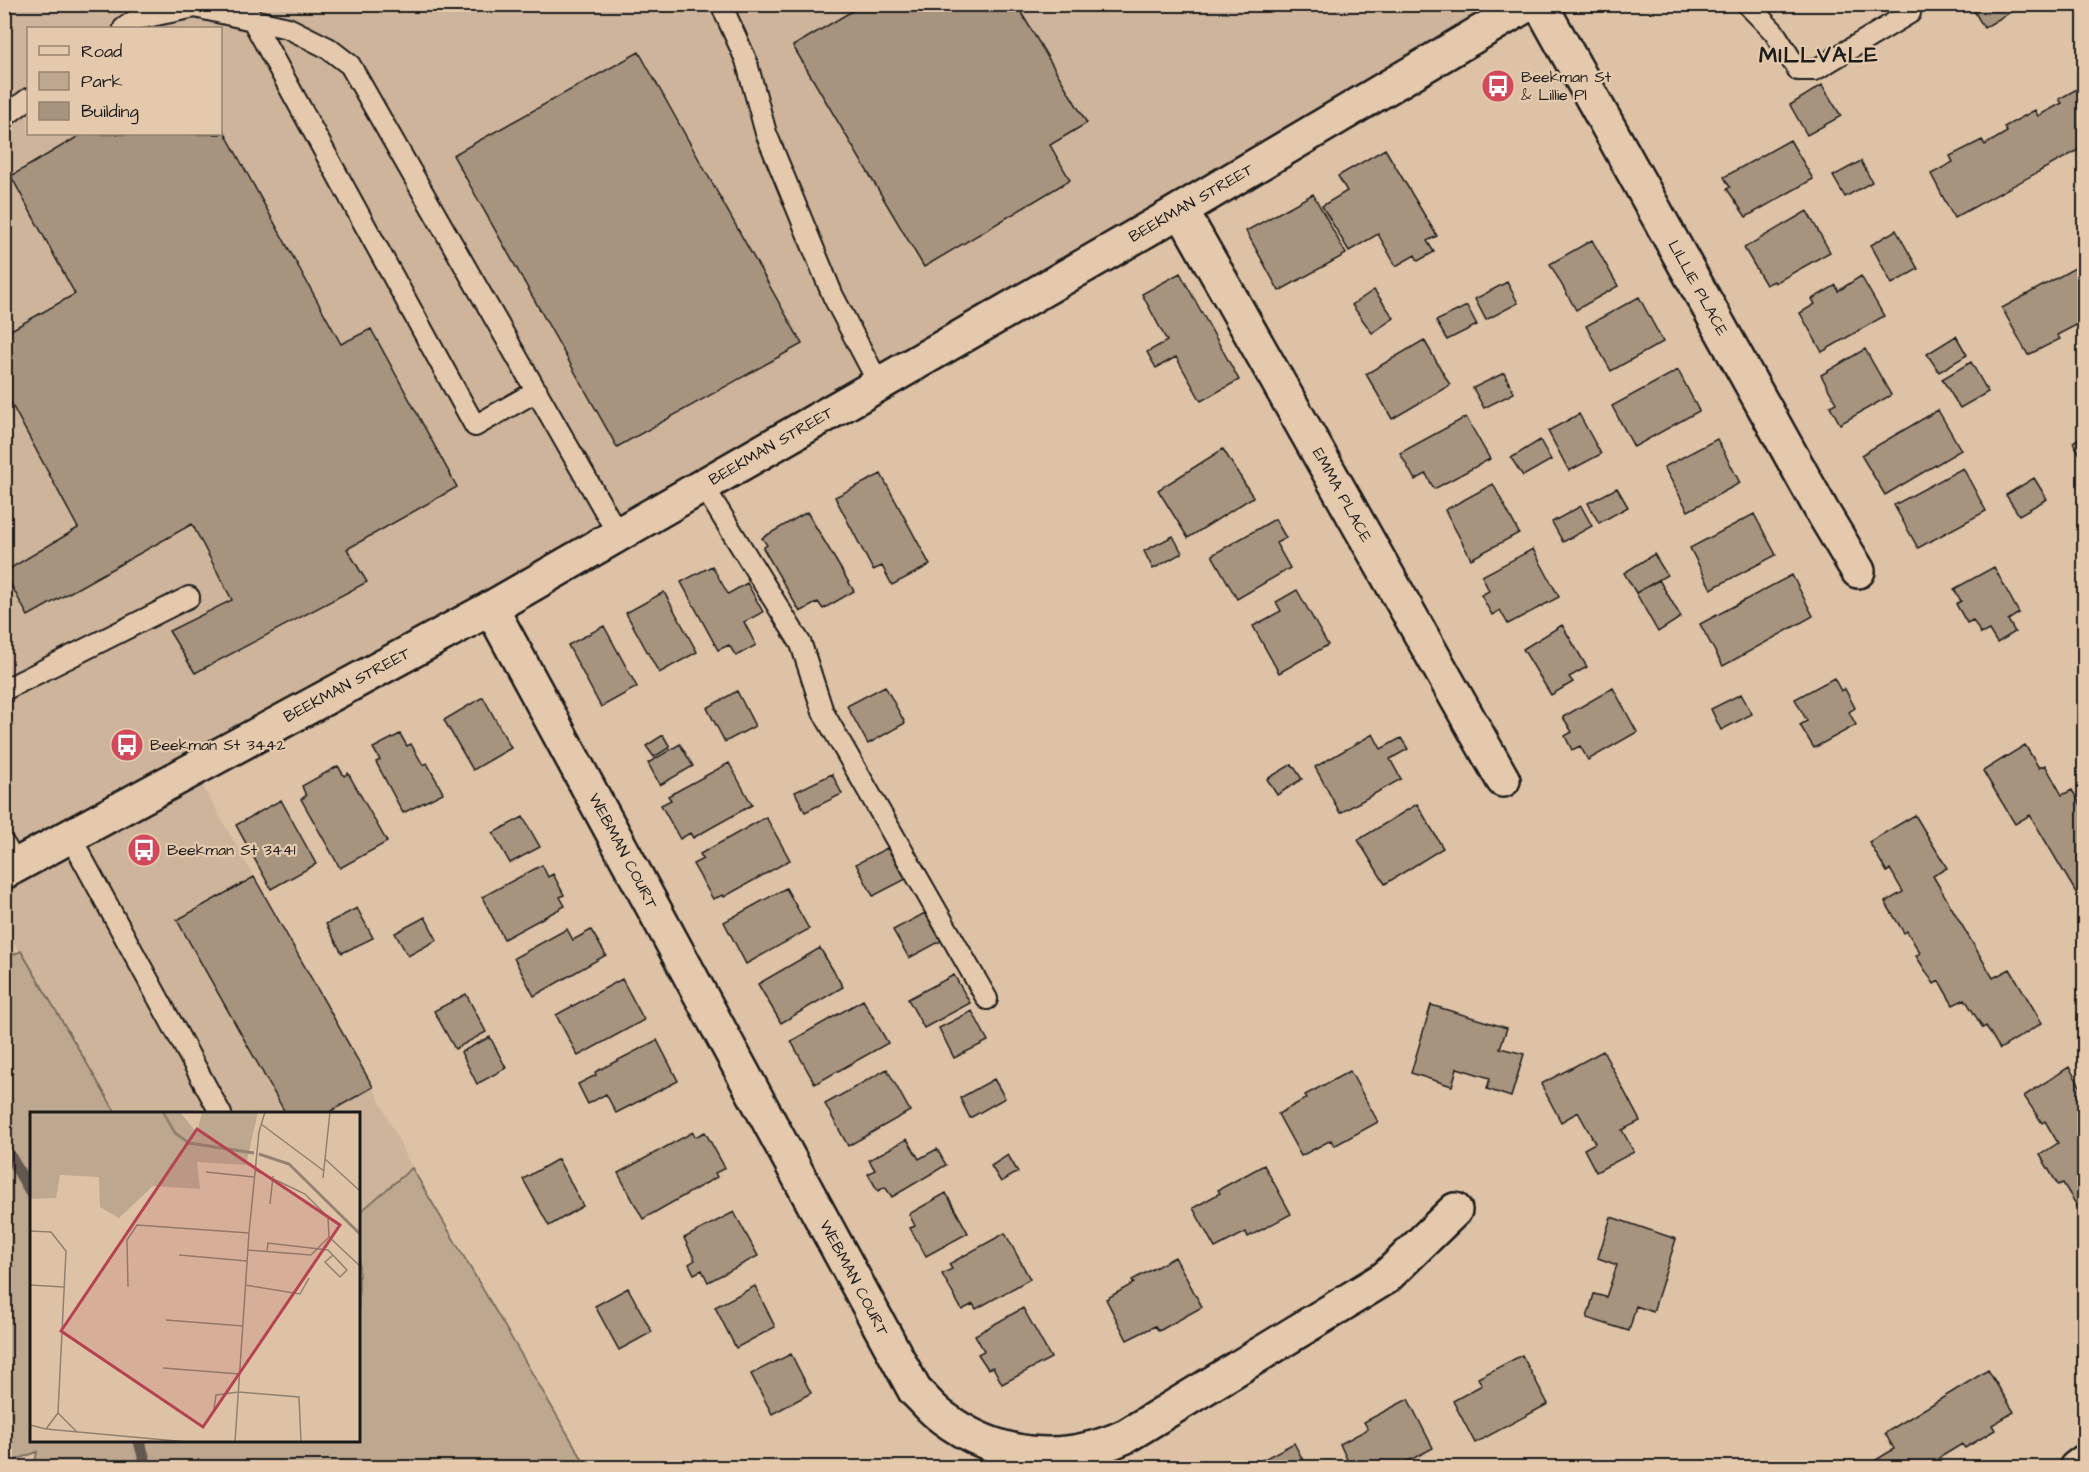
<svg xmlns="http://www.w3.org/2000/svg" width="2089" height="1472" font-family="'Architects Daughter',sans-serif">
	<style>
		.built { fill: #cdb49a; fill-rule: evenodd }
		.green { fill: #bda78f; stroke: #6c6256; stroke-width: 1.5 }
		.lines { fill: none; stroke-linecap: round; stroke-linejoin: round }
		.stream { stroke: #645950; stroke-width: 12 }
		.building { fill: #a7947f; stroke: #1c1c1c; stroke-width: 1.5 }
		.lane-casing { stroke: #1c1c1c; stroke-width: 24 }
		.street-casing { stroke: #1c1c1c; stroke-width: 38 }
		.secondary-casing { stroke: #1c1c1c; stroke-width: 38 }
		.lane { stroke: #e5c9ac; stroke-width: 20 }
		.street { stroke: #e5c9ac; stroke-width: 33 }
		.secondary { stroke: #e5c9ac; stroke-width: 33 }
		.labels { text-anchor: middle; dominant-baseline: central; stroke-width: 4.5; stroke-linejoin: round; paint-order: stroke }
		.poi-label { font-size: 16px; fill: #1c1c1c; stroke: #e5c9ac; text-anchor: start }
		.street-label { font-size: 16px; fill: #1c1c1c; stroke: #e5c9ac }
		.district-label { font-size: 22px; font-weight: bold; letter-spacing: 1.5px; fill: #1c1c1c; stroke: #e5c9ac }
		.inset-river { fill: none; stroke: #948272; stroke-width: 3 }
		.inset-road { fill: none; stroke: #90806f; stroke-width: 1.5 }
		.view { fill: #b64252; fill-opacity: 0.15; stroke: #b64252; stroke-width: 3 }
		.inset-edge { fill: none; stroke: #1c1c1c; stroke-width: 3 }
	</style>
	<rect width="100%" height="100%" fill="#ddc2a6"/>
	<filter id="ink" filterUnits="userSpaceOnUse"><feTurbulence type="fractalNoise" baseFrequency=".0167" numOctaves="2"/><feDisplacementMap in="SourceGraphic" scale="12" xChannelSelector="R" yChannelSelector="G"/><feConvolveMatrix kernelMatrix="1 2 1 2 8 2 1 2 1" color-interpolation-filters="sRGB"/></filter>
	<g filter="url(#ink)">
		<path class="built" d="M4 5H1528L193 769 373 1087 412 1168 359 1213 358 1114 116 1113 21 952 5 936ZM28 28H220V134H28Z"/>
		<path class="green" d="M21 951 116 1113 32 1114V1440H358L359 1213 412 1168 587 1467H34L37 1452 5 1464 4 959Z"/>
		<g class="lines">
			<path class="stream" d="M4 1146 32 1194
				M139 1440 145 1462V1468"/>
		</g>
		<path class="building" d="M864 4H1016L1087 123 1050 145 1070 180 924 267 793 46Z
			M1970 4H2024L1984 28Z
			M639 52 802 344 617 447 453 155Z
			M1822 85 1841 116 1807 135 1790 105Z
			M2084 85V147L1954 218 1931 174 1953 162 1950 156 1982 140 1985 145 2007 132 2004 127 2035 110 2038 116 2062 103 2059 99Z
			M220 124 341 344 371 329 457 487 347 549 367 582 195 673 169 631 232 600 192 524 28 616 4 572 78 528 4 390V334L75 294 11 176 82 134H220Z
			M1790 140 1813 179 1746 217 1727 189 1730 187 1724 177Z
			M1385 149 1437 236 1427 241 1434 252 1418 261 1415 255 1396 266 1378 234 1349 251 1322 206 1347 191 1338 176Z
			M1861 161 1872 182 1845 197 1833 176Z
			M1313 194 1346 254 1279 291 1246 231Z
			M1807 211 1830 252 1775 283 1774 281 1766 285 1744 248Z
			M1896 230 1918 269 1892 284 1871 245Z
			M1592 240 1618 286 1576 310 1550 264Z
			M2084 263V325L2082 327 2080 323 2057 335 2060 339 2028 355 2002 308Z
			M1180 273 1239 380 1201 401 1176 357 1156 368 1147 352 1167 341 1142 294Z
			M1861 276 1884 316 1822 352 1800 313 1815 304 1812 299 1836 285 1838 291Z
			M1507 282 1518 303 1486 320 1475 299Z
			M1374 290 1394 318 1372 333 1352 305Z
			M1639 297 1663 342 1611 371 1586 326Z
			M1467 306 1477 325 1447 340 1436 321Z
			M1956 336 1967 355 1939 372 1927 354Z
			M1424 340 1450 385 1392 419 1366 374Z
			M1865 349 1891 395 1840 424 1830 406 1836 403 1821 375Z
			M1971 362 1988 392 1960 408 1942 379Z
			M1678 370 1699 411 1634 447 1612 406Z
			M1504 373 1514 393 1484 408 1473 388Z
			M1938 410 1961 450 1885 495 1861 455Z
			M1579 414 1601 454 1569 471 1548 431Z
			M1466 417 1490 459 1434 489 1426 474 1415 480 1400 453Z
			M2084 435V462L2073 442Z
			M1717 439 1740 483 1688 511 1664 467Z
			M1540 440 1551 460 1523 476 1511 458Z
			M1223 449 1253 497 1188 538 1158 490Z
			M1963 468 1986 511 1918 548 1894 505Z
			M881 474 930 565 892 585 882 566 873 570 835 497Z
			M2034 478 2047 499 2019 515 2006 495Z
			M1493 484 1519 533 1471 559 1445 510Z
			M1617 488 1628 507 1599 523 1588 503Z
			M1581 506 1592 526 1563 542 1552 522Z
			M807 512 854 591 823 609 818 602 800 612 763 548 767 545 762 538Z
			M1754 514 1776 555 1711 589 1690 548Z
			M1275 519 1286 538 1276 543 1290 568 1237 599 1212 555Z
			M1173 536 1182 553 1153 569 1144 551Z
			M1533 549 1559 597 1508 624 1500 610 1492 615 1481 595 1489 591 1482 576Z
			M1654 554 1667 575 1636 593 1624 573Z
			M712 566 728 594 747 583 763 612 744 622 756 645 736 656 729 645 718 650 681 582Z
			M1994 567 2019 613 2008 620 2015 632 1997 643 1989 630 1981 634 1973 620 1967 623 1956 604 1961 601 1954 589Z
			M1792 575 1813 616 1723 666 1700 624Z
			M1659 580 1681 617 1658 632 1636 593Z
			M1297 590 1328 645 1279 673 1253 626 1281 611 1276 602Z
			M664 592 697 652 659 673 626 613Z
			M1562 625 1587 667 1569 677 1573 682 1551 695 1523 649Z
			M604 626 637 687 601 707 568 645Z
			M1834 678 1841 691 1845 689 1855 708 1849 712 1856 725 1814 748 1800 725 1807 721 1795 699Z
			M885 686 905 723 868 744 847 706Z
			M1613 688 1637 732 1588 760 1580 746 1572 750 1565 736 1572 732 1563 717Z
			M737 691 755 726 725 742 707 708Z
			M1741 694 1752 714 1721 730 1711 709Z
			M483 697 511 748 473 770 444 720Z
			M400 734 407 746 411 744 423 765 427 763 443 793 403 813 376 762 380 760 373 748Z
			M1373 734 1381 749 1401 738 1408 749 1390 759 1401 779 1340 813 1315 767Z
			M663 735 670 747 654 757 646 746Z
			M680 744 693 766 660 785 648 763Z
			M2025 745 2039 768 2045 765 2062 795 2072 790 2084 810V906L2030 815 2015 824 1983 771Z
			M729 763 752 805 693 838 690 833 680 839 661 805 671 800 668 796Z
			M1292 764 1302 779 1277 795 1267 779Z
			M338 766 344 776 348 773 387 842 340 868 301 799 306 796 302 786Z
			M832 774 842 794 805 812 795 792Z
			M281 800 316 864 271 889 236 825Z
			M1417 804 1443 848 1385 884 1358 840Z
			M1915 815 1947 868 1933 876 1993 978 2010 969 2042 1023 2000 1049 1986 1026 1983 1028 1965 999 1953 1005 1939 981 1934 984 1916 956 1920 953 1907 931 1904 933 1885 902 1903 892 1890 869 1887 872 1869 842Z
			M523 817 540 847 510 863 493 833Z
			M766 817 790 860 724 897 723 895 713 899 693 864 703 859 700 854Z
			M887 848 906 879 873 896 856 864Z
			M542 865 548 877 553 874 564 895 560 897 565 906 504 939 482 897Z
			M254 877 373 1087 326 1114H286L177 920Z
			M786 888 809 929 746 964 724 922Z
			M357 908 373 938 342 953 326 924Z
			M925 913 941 941 909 958 893 930Z
			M425 917 437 940 408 956 395 933Z
			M567 929 573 940 591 930 606 955 534 996 514 958Z
			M820 948 843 987 781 1023 758 984Z
			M954 975 970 1003 924 1028 908 999Z
			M622 979 644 1020 578 1056 556 1015Z
			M466 994 486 1032 455 1049 434 1011Z
			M863 1000 888 1043 815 1084 791 1041Z
			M1431 1005 1507 1028 1500 1048 1524 1054 1511 1097 1487 1089 1490 1078 1457 1068 1452 1086 1411 1073Z
			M972 1011 988 1041 954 1058 939 1028Z
			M490 1037 506 1068 477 1084 461 1052Z
			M657 1040 678 1081 616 1113 606 1094 588 1104 578 1084 596 1075 595 1072Z
			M1603 1051 1640 1121 1622 1130 1634 1152 1596 1172 1584 1149 1595 1143 1578 1112 1561 1122 1541 1084Z
			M2069 1067 2084 1093V1201L2077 1206 2063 1183 2058 1185 2040 1155 2058 1143 2045 1121 2042 1123 2024 1096Z
			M887 1069 910 1111 848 1146 825 1104Z
			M1350 1071 1378 1122 1334 1146 1331 1140 1301 1156 1278 1114 1307 1098 1305 1095Z
			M994 1079 1005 1098 970 1118 960 1098Z
			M693 1132 695 1137 705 1132 725 1168 715 1173 717 1177 643 1219 618 1173Z
			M907 1139 919 1159 937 1149 946 1165 892 1197 885 1187 878 1191 868 1174 875 1170 869 1160Z
			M1008 1155 1018 1172 1001 1182 991 1166Z
			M558 1159 583 1206 549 1226 523 1179Z
			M1264 1165 1291 1214 1248 1237 1246 1232 1215 1248 1193 1208 1220 1193 1218 1190Z
			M946 1193 968 1233 926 1256 910 1228 915 1226 909 1214Z
			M734 1212 758 1256 708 1282 702 1270 694 1274 689 1264 695 1260 684 1238Z
			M1611 1217 1676 1239 1653 1312 1636 1306 1629 1331 1587 1318 1594 1294 1606 1297 1617 1265 1598 1258Z
			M1005 1233 1030 1279 976 1309 973 1304 962 1310 942 1274 952 1269 949 1264Z
			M1175 1257 1202 1307 1159 1331 1155 1326 1127 1340 1106 1299 1134 1283 1132 1280Z
			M755 1286 775 1327 736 1348 715 1307Z
			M628 1288 652 1332 619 1350 595 1306Z
			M1023 1308 1051 1358 1002 1384 993 1367 988 1369 978 1354 984 1351 975 1335Z
			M791 1354 811 1393 772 1414 751 1374Z
			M1522 1355 1548 1404 1475 1443 1453 1401 1482 1385 1478 1378Z
			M1988 1370 2014 1412 1992 1425 1995 1430 1965 1448 1962 1444 1939 1458 1942 1462 1932 1468H1863L1894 1449 1885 1433Z
			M1408 1399 1433 1448 1395 1468H1351L1340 1444 1368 1429 1364 1422Z
			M1294 1443 1307 1468H1252L1251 1466Z"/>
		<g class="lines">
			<g class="lane-casing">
				<path id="lane" d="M721 4 746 60 766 133 833 296 879 384
					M1747 4 1774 32 1798 70H1815L1910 13
					M248 12 475 426 537 391
					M124 28 137 19 195 7 288 28 328 48 350 65 618 534
					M4 117 28 99
					M703 485 801 644 823 712 987 999
					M4 690 189 597
					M70 836 221 1114
					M4 844 17 865"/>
			</g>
			<g class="street-casing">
				<path id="street" d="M1540 4 1822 511 1858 571
					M1181 210 1503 780
					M491 608 915 1391C924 1399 932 1410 942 1417 998 1459 1063 1465 1126 1436L1385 1278 1455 1210
					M2076 1468 2084 1462"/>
			</g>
			<g class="secondary-casing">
				<path id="secondary" d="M4 872 491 608 1181 210 1528 4"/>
			</g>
			<use href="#lane" class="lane"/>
			<use href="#street" class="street"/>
			<use href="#secondary" class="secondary"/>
		</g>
	</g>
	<defs>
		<g id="bus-disc" transform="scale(1.725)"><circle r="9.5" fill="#d1495b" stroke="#e5c9ac"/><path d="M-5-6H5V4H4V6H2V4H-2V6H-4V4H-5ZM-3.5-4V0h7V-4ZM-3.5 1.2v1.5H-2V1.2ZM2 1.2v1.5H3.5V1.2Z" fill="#fff"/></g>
	</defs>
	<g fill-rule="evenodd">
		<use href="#bus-disc" x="1498" y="86"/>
		<use href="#bus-disc" x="127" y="745"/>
		<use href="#bus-disc" x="144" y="850"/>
	</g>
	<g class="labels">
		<g class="poi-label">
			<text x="1521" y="77">Beekman St<tspan x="1521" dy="18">&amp; Lillie Pl</tspan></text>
			<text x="150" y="745">Beekman St 3442</text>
			<text x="167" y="850">Beekman St 3441</text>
		</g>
		<g class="street-label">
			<text transform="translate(1191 203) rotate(-30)">BEEKMAN STREET</text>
			<text transform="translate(1698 288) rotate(61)">LILLIE PLACE</text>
			<text transform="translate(771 446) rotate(-30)">BEEKMAN STREET</text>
			<text transform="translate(1342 495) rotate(61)">EMMA PLACE</text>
			<text transform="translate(347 685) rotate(-28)">BEEKMAN STREET</text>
			<text transform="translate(623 851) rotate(62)">WEBMAN COURT</text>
			<text transform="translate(854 1278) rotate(62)">WEBMAN COURT</text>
		</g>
		<g class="district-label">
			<text x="1819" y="55">MILLVALE</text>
		</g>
	</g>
	<g transform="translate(30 1112)">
		<rect width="330" height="330" fill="#ddc2a6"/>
		<path d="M0 0H150L167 21 172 0H228L216 53 167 50 170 77 123 74 89 106 70 95 69 65 30 63 26 86 0 87Z" fill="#bda78f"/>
		<path class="inset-river" d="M133 0 145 21 159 31 224 41M229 42 259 52 330 122"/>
		<path class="inset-road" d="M231 12 294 59M295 47 330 79M176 60 224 65M293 66 300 0M240 92 243 64M0 119 21 120 36 139 28 301 47 320M299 125 330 154M218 138 281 143 299 125 298 105 275 82 225 58M237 139 238 131 298 138 317 158 310 165 295 150 303 143M149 143 217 149M0 173 34 175M215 173 270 182 279 166M98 175 97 128 107 113 219 121M136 208 213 214M133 256 210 262M184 297 186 283 209 280 269 285 271 330M0 313 16 317 157 330M16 317 28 301M205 330 219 121 229 20 235 0"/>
		<path class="view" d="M167 17 310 113 173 315 31 219Z"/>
		<rect width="330" height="330" class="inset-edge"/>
	</g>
	<rect width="2089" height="1472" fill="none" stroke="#e5c9ac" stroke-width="24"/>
	<rect x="12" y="12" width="2065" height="1448" fill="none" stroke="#1c1c1c" stroke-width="2" filter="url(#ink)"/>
	<rect x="27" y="27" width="195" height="108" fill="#e5c9ac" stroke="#958472" stroke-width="1.5"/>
	<rect x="39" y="46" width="30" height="9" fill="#e5c9ac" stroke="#958472" stroke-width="1.5"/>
	<text x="81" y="57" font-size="18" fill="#1c1c1c">Road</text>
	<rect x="39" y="72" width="30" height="18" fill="#bda78f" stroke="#958472" stroke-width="1.5"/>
	<text x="81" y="87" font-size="18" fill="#1c1c1c">Park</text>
	<rect x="39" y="102" width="30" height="18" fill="#a7947f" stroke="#958472" stroke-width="1.5"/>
	<text x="81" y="117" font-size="18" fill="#1c1c1c">Building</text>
</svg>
